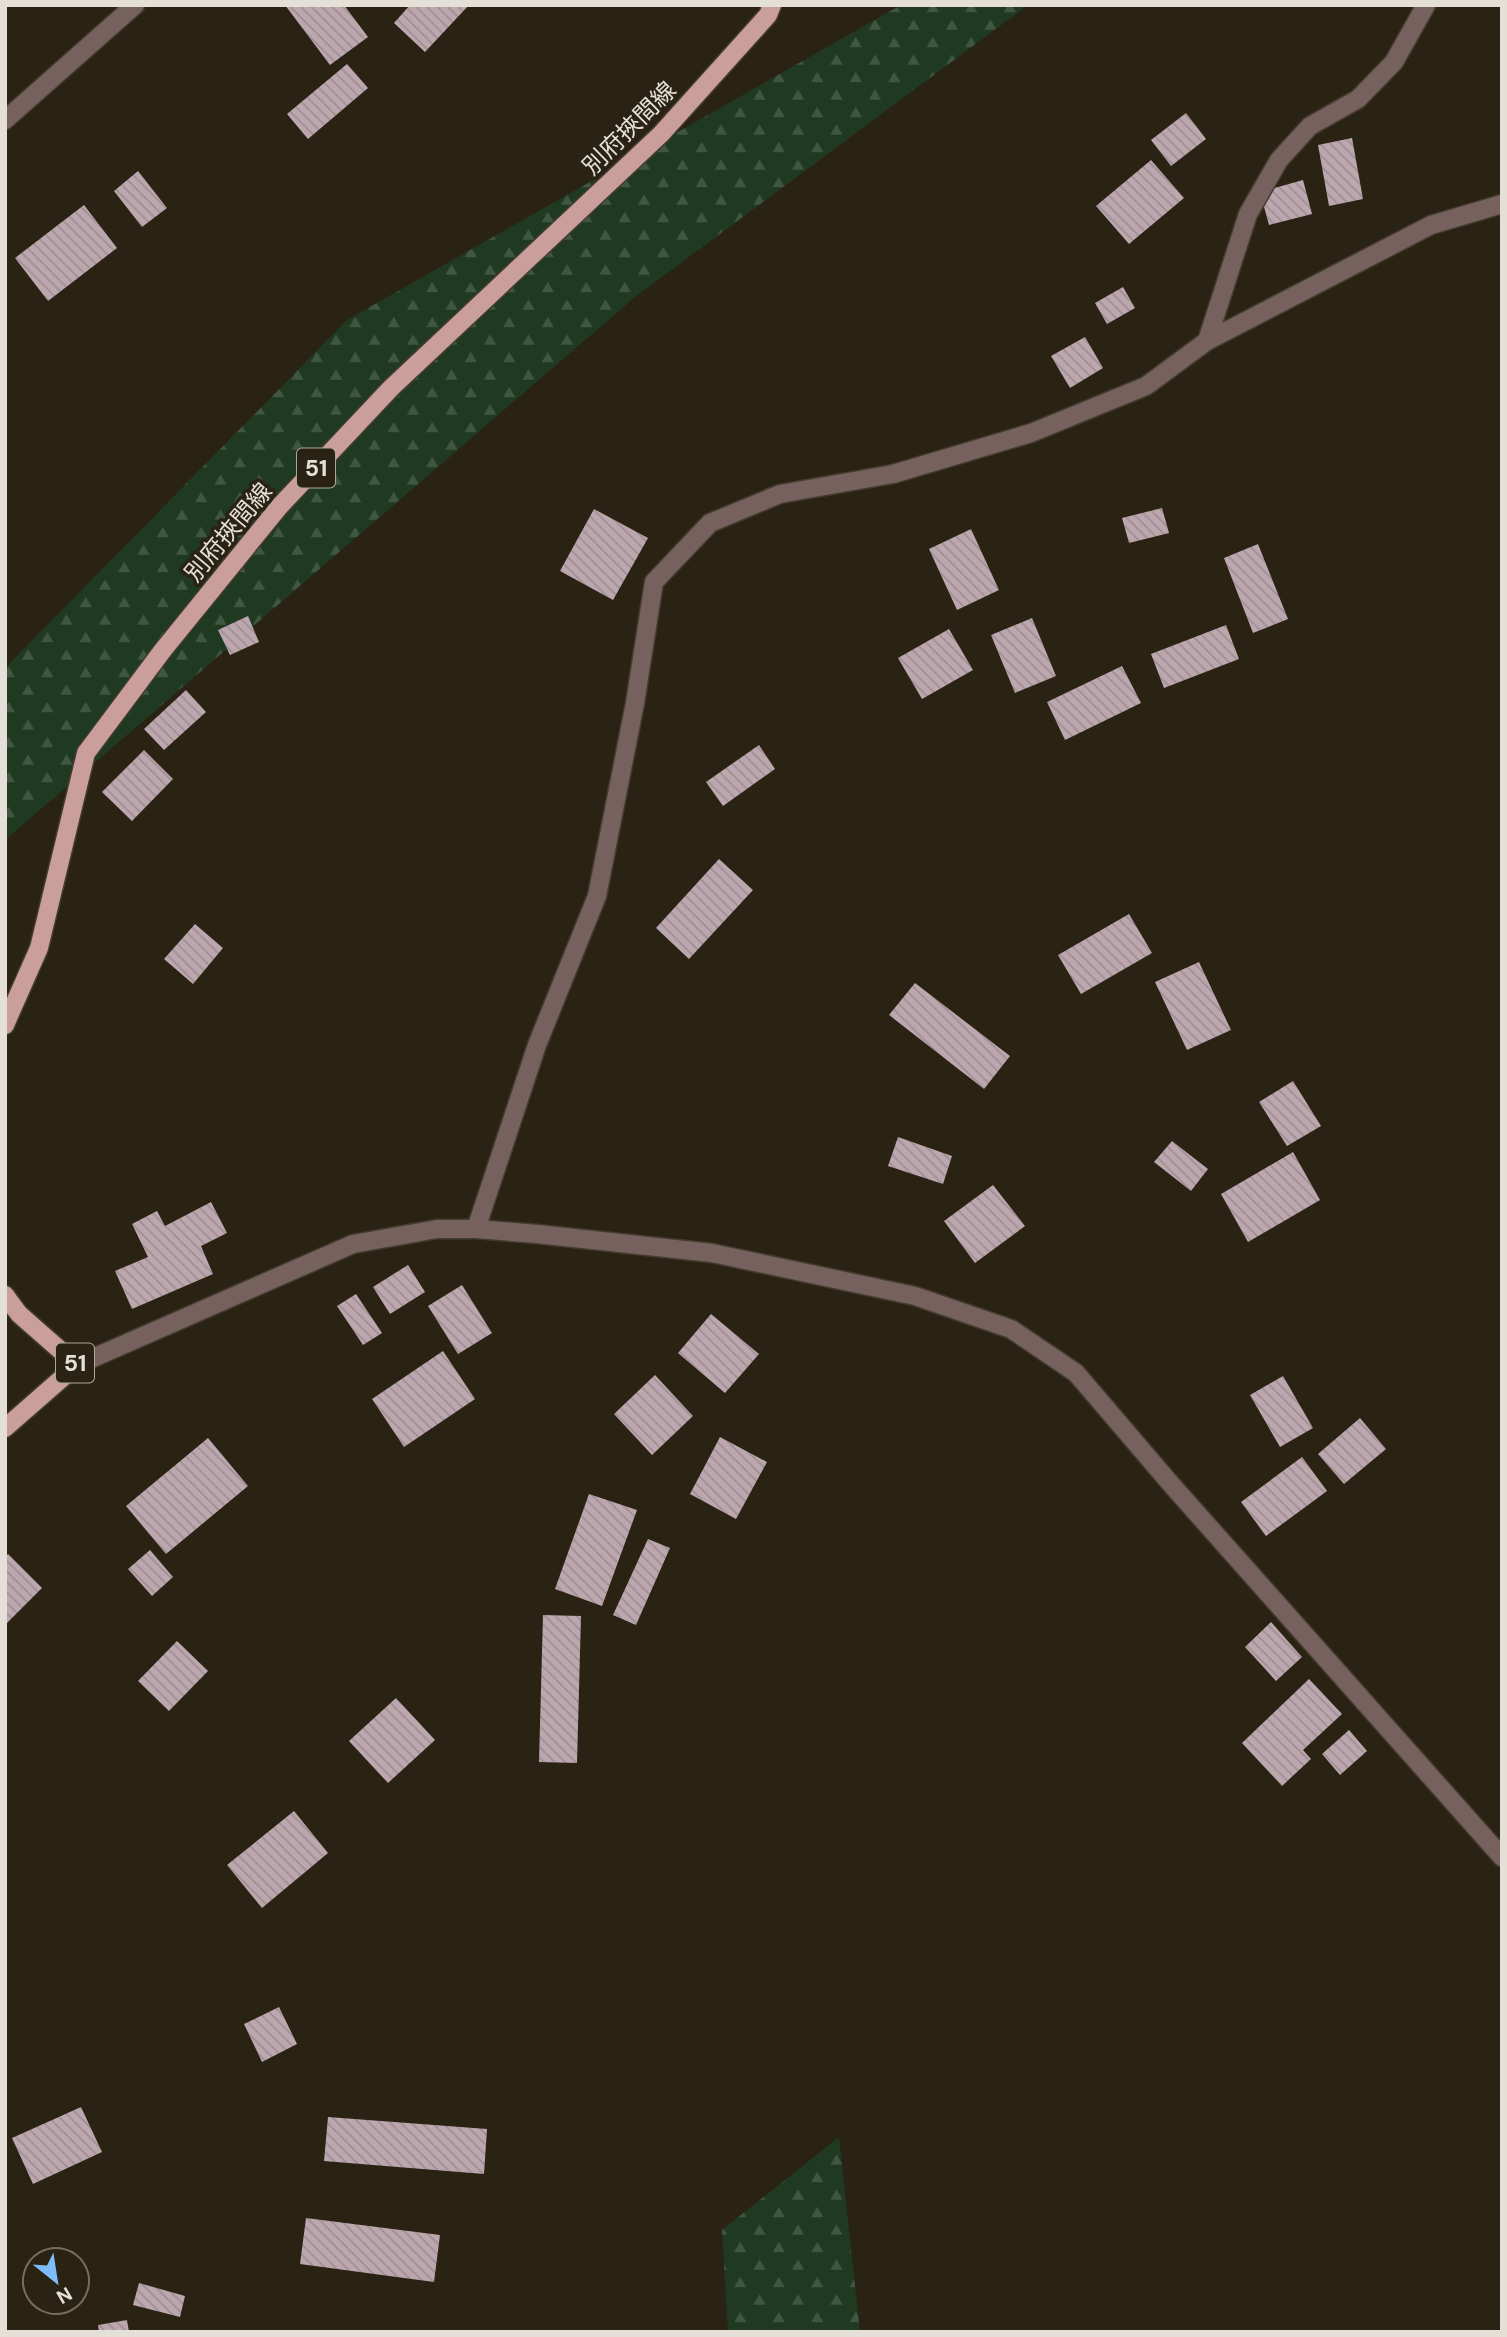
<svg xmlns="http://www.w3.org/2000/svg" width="1507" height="2337" font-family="'DM Sans','Noto Sans JP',sans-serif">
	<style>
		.forest { fill: url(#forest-firs) }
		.building { fill: url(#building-back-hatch) }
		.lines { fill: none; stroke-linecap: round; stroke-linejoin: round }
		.minor-casing { stroke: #443d2f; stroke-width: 21 }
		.major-casing { stroke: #443d2f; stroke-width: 21 }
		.minor { stroke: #76615f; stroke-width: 18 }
		.major { stroke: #c99e9b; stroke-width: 18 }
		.labels { text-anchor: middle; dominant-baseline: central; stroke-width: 7; stroke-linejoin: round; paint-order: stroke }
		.shield { fill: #2a2314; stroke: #ada79c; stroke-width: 2 }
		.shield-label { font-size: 23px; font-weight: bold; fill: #e5e0d7 }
		.street-label { font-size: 24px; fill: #e5e0d7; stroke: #2a2314 }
	</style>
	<defs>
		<pattern id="forest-firs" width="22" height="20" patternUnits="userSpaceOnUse" patternTransform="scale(1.75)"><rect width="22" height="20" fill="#1f3a20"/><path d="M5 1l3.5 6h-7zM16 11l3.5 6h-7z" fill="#3f5640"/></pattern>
		<pattern id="building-back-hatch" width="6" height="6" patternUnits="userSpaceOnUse" patternTransform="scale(1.75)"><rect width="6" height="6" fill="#bda7af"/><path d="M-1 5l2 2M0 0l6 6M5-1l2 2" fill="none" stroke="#9f8e93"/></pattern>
	</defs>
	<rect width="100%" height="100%" fill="#2a2314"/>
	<path class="forest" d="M901 5H1028L635 297 5 840V668L347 320Z
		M839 2137 860 2332H728L722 2230Z"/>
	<path class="building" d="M285 5H344L368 37 330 65Z
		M410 5H469L425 52 394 23Z
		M347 64 368 88 308 139 287 114Z
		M1186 113 1206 139 1171 166 1151 140Z
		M1352 138 1363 199 1329 206 1318 145Z
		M1151 160 1184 198 1129 244 1096 206Z
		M138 171 167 208 142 227 114 191Z
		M1303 180 1312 214 1269 225 1260 192Z
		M84 205 117 248 48 301 15 258Z
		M1123 287 1135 308 1107 324 1095 303Z
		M1085 337 1103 368 1070 388 1051 356Z
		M1162 508 1169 533 1129 543 1122 518Z
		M594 509 648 538 613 600 560 571Z
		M971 529 999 590 957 610 929 549Z
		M1258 544 1288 619 1253 633 1224 558Z
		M248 616 259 642 230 655 218 630Z
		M1032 618 1056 676 1015 693 991 635Z
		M1226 625 1239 659 1164 688 1151 654Z
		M949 629 973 670 922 699 898 658Z
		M1122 666 1141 703 1065 740 1047 702Z
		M186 690 206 712 164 750 144 729Z
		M759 745 775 769 723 806 706 782Z
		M144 750 173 779 132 821 102 792Z
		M719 859 753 890 689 959 656 928Z
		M1129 914 1152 953 1081 994 1058 955Z
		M195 924 223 948 193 984 164 959Z
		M1199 962 1231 1030 1187 1050 1155 982Z
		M915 983 1010 1056 984 1089 889 1015Z
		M1293 1081 1321 1126 1287 1146 1259 1102Z
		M898 1137 952 1156 943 1184 888 1166Z
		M1172 1141 1208 1169 1191 1191 1154 1162Z
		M1293 1152 1320 1200 1248 1242 1221 1194Z
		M993 1185 1025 1226 975 1263 944 1221Z
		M211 1202 227 1233 201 1246 213 1274 132 1309 115 1271 148 1257 132 1224 157 1211 165 1226Z
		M408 1265 425 1292 390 1314 373 1287Z
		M462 1285 492 1333 458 1354 428 1306Z
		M356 1294 382 1333 363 1345 337 1306Z
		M711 1314 759 1354 725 1393 678 1353Z
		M443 1351 475 1399 404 1447 372 1399Z
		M655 1375 693 1416 652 1455 614 1414Z
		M1283 1376 1313 1428 1280 1447 1250 1395Z
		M1360 1418 1386 1449 1344 1484 1318 1454Z
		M720 1437 767 1462 736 1519 690 1494Z
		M208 1438 248 1486 166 1554 126 1506Z
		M1302 1457 1327 1491 1266 1536 1241 1502Z
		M589 1494 637 1510 602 1606 555 1589Z
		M648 1539 670 1548 636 1625 613 1615Z
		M150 1550 173 1577 152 1596 128 1569Z
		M8 1554 42 1588 5 1625V1557Z
		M543 1615 581 1616 577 1763 539 1762Z
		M1271 1622 1302 1657 1276 1681 1245 1647Z
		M177 1641 208 1671 169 1711 138 1681Z
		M1309 1679 1342 1714 1303 1750 1311 1759 1282 1786 1242 1743Z
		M396 1698 435 1740 388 1783 349 1741Z
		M1349 1730 1367 1751 1340 1775 1322 1754Z
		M294 1811 328 1853 262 1908 227 1865Z
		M279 2007 297 2044 262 2062 244 2024Z
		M81 2107 102 2152 33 2184 12 2138Z
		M328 2117 487 2129 484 2174 324 2161Z
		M306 2218 440 2235 434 2282 300 2264Z
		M139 2283 185 2296 180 2317 133 2305Z
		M127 2320 129 2332H99L98 2325Z"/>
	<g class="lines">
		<g class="minor-casing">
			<path id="minor" d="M5 120 135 5
				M1207 341 1248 214 1279 160 1310 126 1358 99 1394 62 1426 5
				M476 1229 537 1045 597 896 635 703 654 582 710 523 780 494 893 474 1031 433 1146 386 1207 341 1431 225 1502 204
				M77 1365 353 1244 437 1229H476L537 1234 712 1253 915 1296 1011 1329 1076 1373 1170 1483 1502 1857"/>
		</g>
		<g class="major-casing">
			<path id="major" d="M5 1025 39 948 86 753 163 650 279 507 391 388 661 134 768 15 772 5
				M5 1295 19 1314 77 1365 5 1428"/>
		</g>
		<use href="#minor" class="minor"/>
		<use href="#major" class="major"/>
	</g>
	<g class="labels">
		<g class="shield">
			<rect x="297" y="448.5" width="38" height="39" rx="5"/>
			<rect x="56" y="1343.5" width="38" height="39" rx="5"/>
		</g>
		<g class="shield-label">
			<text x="316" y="468">51</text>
			<text x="75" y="1363">51</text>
		</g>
		<g class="street-label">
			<text transform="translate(629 128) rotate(-45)">別府挾間線</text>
			<text transform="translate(228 532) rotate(-50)">別府挾間線</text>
		</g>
	</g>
	<rect width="1507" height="2337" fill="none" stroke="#e5e0d7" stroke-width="14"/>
	<g transform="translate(56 2281) rotate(150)"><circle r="33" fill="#2a2314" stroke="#756f62" stroke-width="2"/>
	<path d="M0-5L12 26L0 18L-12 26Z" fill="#7ebdf9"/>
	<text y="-10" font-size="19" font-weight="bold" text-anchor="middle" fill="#e5e0d7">N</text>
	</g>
</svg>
